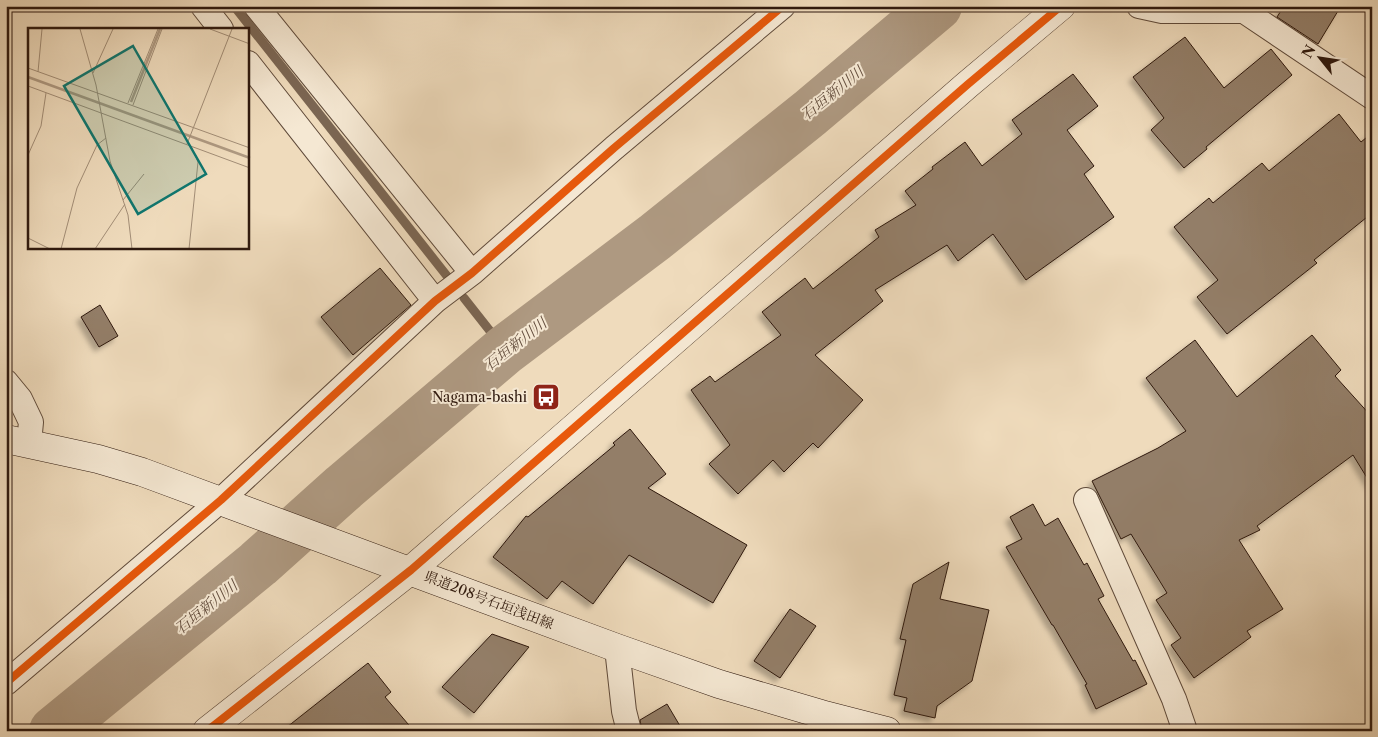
<svg xmlns="http://www.w3.org/2000/svg" width="1378" height="737" font-family="'Libre Caslon Text','Noto Serif JP',serif">
	<style>
		.lines { fill: none; stroke-linecap: round; stroke-linejoin: round }
		.stream { stroke: #7b6653; stroke-width: 9 }
		.river { stroke: #ae9981; stroke-width: 50 }
		.building { fill: #937e68; stroke: #2f190e; filter: url(#shadow) }
		.minor-casing { stroke: #5f4a3a; stroke-width: 26 }
		.tertiary-casing { stroke: #5f4a3a; stroke-width: 29 }
		.secondary-casing { stroke: #2f190e; stroke-width: 29 }
		.minor { stroke: #f5e8d3; stroke-width: 24 }
		.tertiary { stroke: #f5e8d3; stroke-width: 28 }
		.secondary { stroke: #f5e8d3; stroke-width: 28 }
		.cycleway-casing { stroke: #f5e8d3; stroke-width: 11 }
		.cycleway { stroke: #e8590c; stroke-width: 8 }
		.labels { text-anchor: middle; dominant-baseline: central; stroke-width: 4; stroke-linejoin: round; paint-order: stroke }
		.poi-label { font-size: 14px; fill: #2f190e; stroke: #f5e8d3; text-anchor: end }
		.street-label { font-size: 14px; fill: #2f190e; stroke: #f5e8d3 }
		.water-label { font-size: 15px; font-style: italic; fill: #624c3c; stroke: #f5e8d3 }
		.inset-river { fill: none; stroke: #ae9981; stroke-width: 2.5 }
		.inset-road { fill: none; stroke: #a28d76; stroke-width: 1 }
		.view { fill: #0f766e; fill-opacity: 0.15; stroke: #0f766e; stroke-width: 2.5 }
		.inset-edge { fill: none; stroke: #2f190e; stroke-width: 2.5 }
	</style>
	<defs>
		<filter id="shadow"><feDropShadow dx="-4.5" dy="4.5" stdDeviation="2.5" flood-color="#0004"/></filter>
	</defs>
	<rect width="100%" height="100%" fill="#efdbbc"/>
	<filter id="stains"><feTurbulence type="fractalNoise" baseFrequency=".004" numOctaves="4"/><feColorMatrix values="0 0 0 0 .2 0 0 0 0 .09 0 0 0 0 .02 0 0 0 .5 -.17"/></filter>
	<radialGradient id="worn" r=".72"><stop offset=".6" stop-color="#630" stop-opacity="0"/><stop offset="1" stop-color="#630" stop-opacity=".3"/></radialGradient>
	<g class="lines">
		<path class="stream" d="M234 6 447 276
			M464 298 505 350"/>
		<path class="river" d="M54 731 258 564 344 487 505 350 655 237 810 113 937 6"/>
	</g>
	<path class="building" d="M1284 6H1341L1318 44 1277 17Z
		M1185 37 1224 88 1271 49 1292 75 1206 147 1207 149 1184 168 1151 130 1164 118 1133 77Z
		M1073 74 1098 106 1067 130 1094 166 1084 174 1114 217 1026 280 993 234 958 261 947 245 875 290 883 301 815 355 863 400 818 448 813 443 784 472 773 460 738 494 709 464 730 445 691 390 710 376 715 382 781 335 762 312 805 278 813 289 879 237 875 230 916 205 905 191 933 169 932 167 965 142 982 166 1022 134 1012 120Z
		M1339 114 1361 142 1372 133V213L1314 260 1317 263 1227 334 1197 297 1218 280 1174 227 1209 198 1213 203 1262 163 1269 171Z
		M380 268 411 305 353 355 321 317Z
		M100 305 118 336 99 347 81 317Z
		M1312 335 1341 370 1335 376 1372 417V486L1353 455 1257 526 1260 530 1239 540 1283 609 1247 631 1251 637 1194 678 1171 645 1181 638 1156 600 1167 593 1131 534 1121 539 1092 481 1158 448 1186 431 1146 378 1195 340 1237 397Z
		M630 429 666 474 648 488 747 545 713 603 629 555 593 604 562 581 547 599 493 557 526 516 528 517 615 445 613 443Z
		M1033 504 1045 526 1058 518 1084 565 1087 563 1104 596 1098 599 1133 661 1135 660 1147 684 1096 709 1085 685 1087 684 1053 625H1052L1006 547 1022 539 1010 517Z
		M949 562 940 599 989 610 972 681 937 706 935 718 904 711 907 698 894 695 906 640 900 639 913 584Z
		M790 609 816 626 780 678 754 661Z
		M492 634 529 647 474 713 442 687Z
		M368 663 391 692 385 697 414 731H282Z
		M667 704 683 731H642L640 720Z"/>
	<g class="lines">
		<g class="minor-casing">
			<path id="minor" d="M203 6 221 29
				M256 6 472 273
				M1139 6 1162 11H1244L1372 97
				M248 63 435 301
				M6 382 20 399 31 422 29 443
				M1086 500 1174 699 1185 731
				M617 648 624 711 629 731
				M6 683 221 500 435 301 472 273 614 148 783 6"/>
		</g>
		<g class="tertiary-casing">
			<path id="tertiary" d="M207 731 411 570 967 85 1061 6"/>
		</g>
		<g class="secondary-casing">
			<path id="secondary" d="M6 439 98 459 142 472 617 648 719 684 821 714 887 731"/>
		</g>
		<use href="#minor" class="minor"/>
		<use href="#tertiary" class="tertiary"/>
		<use href="#secondary" class="secondary"/>
		<g class="cycleway-casing">
			<path id="cycleway" d="M6 683 221 500 435 301 472 273 614 148 783 6
				M207 731 411 570 967 85 1061 6"/>
		</g>
		<use href="#cycleway" class="cycleway"/>
	</g>
	<defs>
		<g id="bus-square" transform="scale(1.4375)"><rect x="-9" y="-9" width="18" height="18" rx="4" fill="#8f2418" stroke="#f5e8d3"/><path d="M-5-6H5V4H4V6H2V4H-2V6H-4V4H-5ZM-3.5-4V0h7V-4ZM-3.5 1.2v1.5H-2V1.2ZM2 1.2v1.5H3.5V1.2Z" fill="#fff"/></g>
	</defs>
	<g fill-rule="evenodd">
		<use href="#bus-square" x="546" y="397"/>
	</g>
	<g class="labels">
		<g class="poi-label">
			<text x="527" y="397">Nagama-bashi</text>
		</g>
		<g class="street-label">
			<text transform="translate(489 600) rotate(21)">県道208号石垣浅田線</text>
		</g>
		<g class="water-label">
			<text transform="translate(832 93) rotate(-39)">石垣新川川</text>
			<text transform="translate(515 344) rotate(-38)">石垣新川川</text>
			<text transform="translate(206 607) rotate(-39)">石垣新川川</text>
		</g>
	</g>
	<g transform="translate(28 28)">
		<rect width="221" height="221" fill="#efdbbc"/>
		<path class="inset-river" d="M0 49 222 130M103 74 132 1"/>
		<path class="inset-road" d="M52 1 68 57 82 133 100 187 104 221M182 1 222 16M0 40 222 120M10 44 14 1M65 45 85 1M0 58 222 140M100 75 130 1M105 77 134 1M159 116 204 1M0 127 13 98 18 65M95 172 116 146M0 210 22 221M33 221 49 160 69 117 78 110M67 221 97 176M161 221 170 134 163 118"/>
		<path class="view" d="M105 18 178 146 110 186 36 58Z"/>
		<rect width="221" height="221" class="inset-edge"/>
	</g>
	<rect width="1378" height="737" fill="none" stroke="#efdbbc" stroke-width="25"/>
	<rect x="8" y="8" width="1363" height="722" fill="none" stroke="#2f190e" stroke-width="2.5"/>
	<rect x="12" y="12" width="1353" height="712" fill="none" stroke="#2f190e"/>
	<g transform="translate(1320 58) rotate(300)" stroke="#f5e8d3" stroke-width="4" paint-order="stroke">
	<path d="M0-4L9 19L0 12L-9 19Z" fill="#2f190e"/>
	<text y="-8" font-size="14" font-weight="bold" text-anchor="middle" fill="#2f190e">N</text>
	</g>
	<rect width="100%" height="100%" filter="url(#stains)"/>
	<rect width="100%" height="100%" fill="url(#worn)"/>
</svg>
